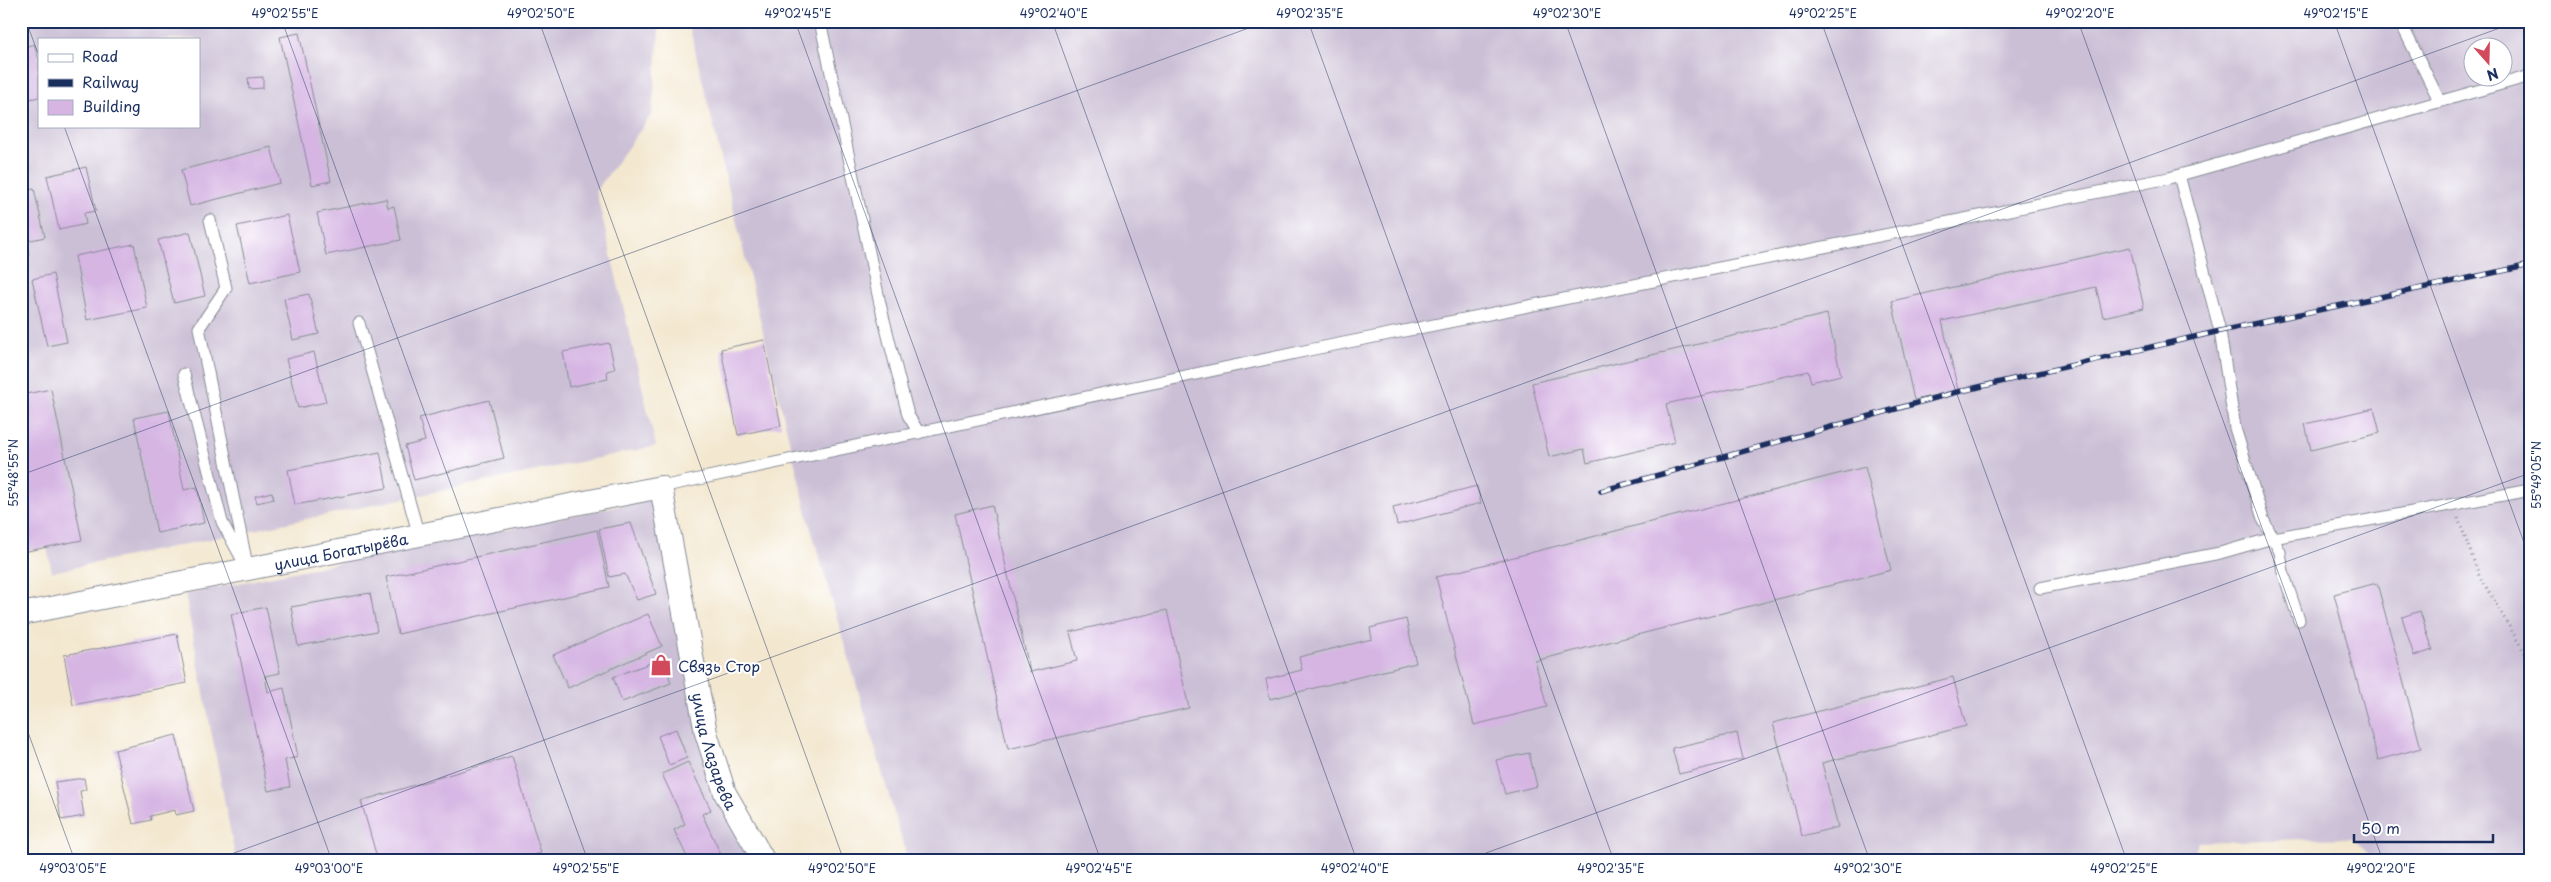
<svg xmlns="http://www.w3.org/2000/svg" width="2551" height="882" font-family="'Playpen Sans',sans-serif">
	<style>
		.industrial { fill: #cbbfd5; fill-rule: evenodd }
		.building { fill: #d6b5e3 }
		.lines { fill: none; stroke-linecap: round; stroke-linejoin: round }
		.service-casing { stroke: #878b96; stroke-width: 13 }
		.minor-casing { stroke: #878b96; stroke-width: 24 }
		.path { stroke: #878b96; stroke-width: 3; stroke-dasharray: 1 4; stroke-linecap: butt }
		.service { stroke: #fff; stroke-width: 11 }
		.minor { stroke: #fff; stroke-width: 22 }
		.rail-casing { stroke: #1b2f5e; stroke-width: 5.5 }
		.rail { stroke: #fff; stroke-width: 4; stroke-dasharray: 11; stroke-linecap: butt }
		.ticks { fill: none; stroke: #1b2f5e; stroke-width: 1; stroke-opacity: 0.45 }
		.labels { text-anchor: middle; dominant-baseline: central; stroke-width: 4; stroke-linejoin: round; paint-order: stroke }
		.street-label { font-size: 15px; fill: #1b2f5e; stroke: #fff }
		.poi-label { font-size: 15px; fill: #1b2f5e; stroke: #fff; text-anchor: start }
		.neatline { fill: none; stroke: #1b2f5e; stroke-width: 2 }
		.ticks-label { font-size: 12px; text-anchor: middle; fill: #1b2f5e }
	</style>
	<rect width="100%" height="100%" fill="#fff"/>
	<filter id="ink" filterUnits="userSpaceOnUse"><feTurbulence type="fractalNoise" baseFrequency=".02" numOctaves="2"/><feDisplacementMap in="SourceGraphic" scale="10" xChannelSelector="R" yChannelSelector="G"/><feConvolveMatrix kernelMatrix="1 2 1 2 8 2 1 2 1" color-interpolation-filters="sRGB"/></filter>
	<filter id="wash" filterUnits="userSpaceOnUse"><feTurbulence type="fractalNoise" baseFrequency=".0096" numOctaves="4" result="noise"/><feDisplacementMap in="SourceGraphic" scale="20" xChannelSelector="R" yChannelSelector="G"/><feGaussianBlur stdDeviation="1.12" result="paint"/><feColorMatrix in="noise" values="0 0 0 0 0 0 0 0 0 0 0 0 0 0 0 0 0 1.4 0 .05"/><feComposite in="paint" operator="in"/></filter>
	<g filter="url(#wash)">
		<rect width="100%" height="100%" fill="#f3e7cf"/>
		<path class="industrial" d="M21 21H660L652 114 596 191 656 446 52 572 21 420ZM39 39H199V126H39Z
			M688 21H2530V861H2376L2352 838 2198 842 2193 861H908L809 522ZM2474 48H2504V78H2474Z
			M653 499 751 861H236L185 594Z"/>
		<g id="blocks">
			<path class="building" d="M299 33 331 181 312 185 280 37Z
				M34 44 39 60V97L21 101V48Z
				M263 77V88L249 89 248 78Z
				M271 147 280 183 190 206 181 170Z
				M86 167 96 211 84 213 86 224 59 230 47 176Z
				M34 189 45 237 26 241 29 255 21 257V191Z
				M386 199 388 208 394 206 401 240 326 255 317 213Z
				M287 215 300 272 250 283 237 226Z
				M190 232 205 296 174 303 158 240Z
				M134 244 147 308 87 320 75 256Z
				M2130 247 2144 308 2103 317 2096 287 1942 321 1958 390 1914 400 1892 301Z
				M53 274 67 342 47 346 32 279Z
				M309 294 319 334 293 340 284 299Z
				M1827 314 1841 375 1811 382 1808 371 1666 404 1675 442 1587 463 1584 449 1549 457 1532 383Z
				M764 340 781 426 738 435 721 349Z
				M609 343 615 369 607 371 608 379 569 387 563 352Z
				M314 352 326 402 298 408 286 359Z
				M21 376 26 394 51 389 82 540 23 552 21 543Z
				M489 400 504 458 414 480 405 446 425 441 419 418Z
				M2374 408 2380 433 2311 450 2305 424Z
				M169 411 184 490 197 487 204 523 157 533 134 418Z
				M380 452 387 488 295 505 288 470Z
				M1865 467 1891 570 1535 661 1547 707 1474 725 1436 577Z
				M1477 486 1481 503 1397 525 1393 507Z
				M272 492 274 499 257 503 255 496Z
				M992 505 1030 672 1077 661 1070 632 1167 610 1189 708 1008 749 955 514Z
				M631 523 656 594 637 600 625 574 609 577 599 529Z
				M597 530 609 587 398 634 386 577Z
				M2377 583 2421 748 2378 760 2334 594Z
				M370 593 377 631 298 646 291 607Z
				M266 607 280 673 265 676 268 692 284 688 298 757 285 760 290 787 268 791 231 614Z
				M2420 611 2433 650 2414 656 2402 617Z
				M648 614 662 646 568 688 553 655Z
				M1406 619 1416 663 1270 699 1266 679 1302 670 1299 657 1372 639 1370 628Z
				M177 634 187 683 73 705 64 655Z
				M664 658 671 683 622 702 613 677Z
				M1953 677 1966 726 1822 763 1838 827 1802 836 1773 723Z
				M676 729 687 758 669 765 658 736Z
				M1737 733 1743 759 1679 774 1672 748Z
				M176 735 194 811 176 815 175 810 150 816 151 820 133 824 115 750Z
				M1529 753 1537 786 1505 794 1496 760Z
				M512 756 541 853 514 861H378L361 801Z
				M688 762 711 810 702 814 724 861H689L674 830 685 824 662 774Z
				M84 778 86 790 80 791 84 816 61 820 55 782Z"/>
		</g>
	</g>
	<g filter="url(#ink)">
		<use href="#blocks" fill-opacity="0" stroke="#878b96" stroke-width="1"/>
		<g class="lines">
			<g class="service-casing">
				<path id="service" d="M820 21 880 304 908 415 919 433
					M2400 21 2440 102
					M2179 175 2220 331 2235 428 2263 519 2280 552 2283 572 2299 620
					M210 220 226 288 199 328 248 570
					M359 323 419 536
					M184 374 222 522 243 561
					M661 487 1314 349 2169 178 2530 76
					M2040 588 2220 553 2273 538 2530 490"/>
			</g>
			<g class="minor-casing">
				<g id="minor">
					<path id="s1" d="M21 614 661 487 706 733 725 793 764 861"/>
				</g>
			</g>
			<path class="path" d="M2458 518 2479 575 2530 662"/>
			<use href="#service" class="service"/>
			<use href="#minor" class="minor"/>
			<g class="rail-casing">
				<path id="rail" d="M1601 491 1953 393 2220 331 2530 265"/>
			</g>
			<use href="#rail" class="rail"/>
		</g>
	</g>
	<path class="ticks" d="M26 21 39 56M282 21 588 861M539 21 844 861M795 21 1101 861M1052 21 1357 861M1308 21 1614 861M1565 21 1870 861M1821 21 2127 861M2078 21 2383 861M2334 21 2530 559M64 126 332 861M21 475 1268 21M21 713 75 861M212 861 2519 21M1464 861 2530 473"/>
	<defs>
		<g id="shop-bare" transform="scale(1.725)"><path d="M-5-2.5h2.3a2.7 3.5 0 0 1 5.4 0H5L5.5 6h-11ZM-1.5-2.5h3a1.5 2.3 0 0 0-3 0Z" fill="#d1495b" stroke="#fff" stroke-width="2.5" paint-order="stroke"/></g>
	</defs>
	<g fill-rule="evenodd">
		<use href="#shop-bare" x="661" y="665"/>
	</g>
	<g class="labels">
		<g class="street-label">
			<text stroke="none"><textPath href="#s1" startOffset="326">улица Богатырёва</textPath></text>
			<text stroke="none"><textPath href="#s1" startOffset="922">улица Лазарева</textPath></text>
		</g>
		<g class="poi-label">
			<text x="678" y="665">Связь Стор</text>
		</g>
	</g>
	<rect width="2551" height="882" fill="none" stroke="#fff" stroke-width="55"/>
	<rect x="38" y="38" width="162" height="90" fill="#ffffff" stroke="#a4acbf"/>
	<rect x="48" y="54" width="25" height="8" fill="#ffffff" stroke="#a4acbf"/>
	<text x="82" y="62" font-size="15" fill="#1b2f5e">Road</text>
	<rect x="48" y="79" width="25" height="8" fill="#1b2f5e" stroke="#a4acbf"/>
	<text x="82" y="88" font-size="15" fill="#1b2f5e">Railway</text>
	<rect x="48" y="100" width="25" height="15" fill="#d6b5e3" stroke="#a4acbf"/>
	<text x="82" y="112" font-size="15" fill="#1b2f5e">Building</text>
	<g transform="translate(2488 62) rotate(160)"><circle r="24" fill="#ffffff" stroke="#a4acbf"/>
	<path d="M0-4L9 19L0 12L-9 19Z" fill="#d1495b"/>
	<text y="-8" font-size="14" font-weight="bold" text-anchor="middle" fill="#1b2f5e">N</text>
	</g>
	<path d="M2354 834v8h139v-8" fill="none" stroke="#1b2f5e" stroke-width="2.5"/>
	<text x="2361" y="834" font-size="15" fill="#1b2f5e" stroke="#ffffff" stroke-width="4" paint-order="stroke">50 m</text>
	<rect x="28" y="28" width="2496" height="826" class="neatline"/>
	<g class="ticks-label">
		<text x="285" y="18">49°02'55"E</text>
		<text x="541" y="18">49°02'50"E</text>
		<text x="798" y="18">49°02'45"E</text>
		<text x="1054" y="18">49°02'40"E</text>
		<text x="1310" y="18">49°02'35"E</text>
		<text x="1567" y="18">49°02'30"E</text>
		<text x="1823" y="18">49°02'25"E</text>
		<text x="2080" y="18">49°02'20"E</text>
		<text x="2336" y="18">49°02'15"E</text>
		<text transform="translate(14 473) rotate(-90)" y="4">55°48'55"N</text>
		<text transform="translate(2537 475) rotate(-90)" y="4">55°49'05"N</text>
		<text x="73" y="873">49°03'05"E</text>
		<text x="329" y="873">49°03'00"E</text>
		<text x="586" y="873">49°02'55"E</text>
		<text x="842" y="873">49°02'50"E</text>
		<text x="1099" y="873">49°02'45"E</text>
		<text x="1355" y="873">49°02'40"E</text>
		<text x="1611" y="873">49°02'35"E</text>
		<text x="1868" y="873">49°02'30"E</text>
		<text x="2124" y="873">49°02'25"E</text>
		<text x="2381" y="873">49°02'20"E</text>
	</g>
</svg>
